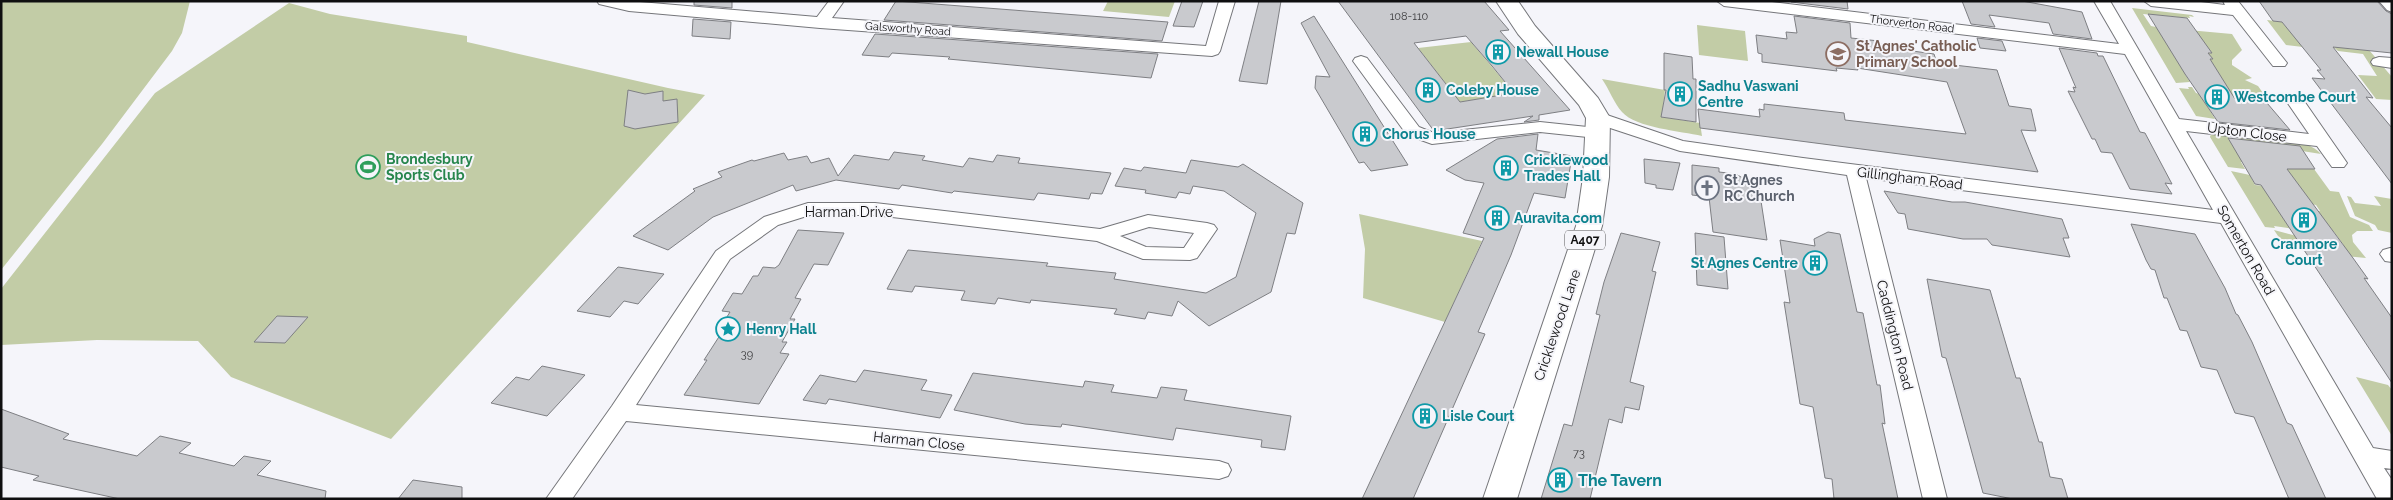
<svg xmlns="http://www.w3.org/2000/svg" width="2393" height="500" font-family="Raleway,sans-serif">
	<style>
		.green { fill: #c2cca6 }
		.building { fill: #c9cace; stroke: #7e7f83; fill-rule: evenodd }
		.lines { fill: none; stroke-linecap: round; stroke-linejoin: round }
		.street-casing { stroke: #75767a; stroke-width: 2 }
		.primary-casing { stroke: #75767a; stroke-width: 2 }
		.street { fill: #fff; fill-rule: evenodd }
		.primary { fill: #fff; fill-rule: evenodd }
		.labels { text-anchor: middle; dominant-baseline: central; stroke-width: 4; stroke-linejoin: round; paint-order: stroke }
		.number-label { font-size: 11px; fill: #3e3e40 }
		.far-street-label { font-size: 11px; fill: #0f0f10; stroke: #f5f5fa }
		.shield { fill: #f5f5fa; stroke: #545456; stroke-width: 1 }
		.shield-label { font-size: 12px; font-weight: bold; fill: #0f0f10 }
		.education-label { font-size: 14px; font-weight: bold; fill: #785e54; stroke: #f5f5fa; text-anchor: start }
		.culture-label { font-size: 14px; font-weight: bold; fill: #0d838f; stroke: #f5f5fa; text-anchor: start }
		.street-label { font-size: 14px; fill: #0f0f10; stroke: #f5f5fa }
		.leisure-label { font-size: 14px; font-weight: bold; fill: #27864d; stroke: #f5f5fa; text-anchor: start }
		.worship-label { font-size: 14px; font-weight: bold; fill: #5b616d; stroke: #f5f5fa; text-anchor: start }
		.near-culture-label { font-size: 16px; font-weight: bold; fill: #0d838f; stroke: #f5f5fa; text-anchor: start }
	</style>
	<rect width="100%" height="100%" fill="#f5f5fa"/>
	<path class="green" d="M1 1H190L182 33 172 51 102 144 1 270Z
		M1108 1H1175L1169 17 1103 11Z
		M289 3 330 14 467 36V42L668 88 705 95 391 439 231 377 198 341 97 340 1 345V289L155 93Z
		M2132 8 2192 15 2194 17 2189 16 2190 18 2143 14 2151 26 2156 27 2215 68 2205 58 2212 59 2208 53 2177 29 2232 34 2242 50 2232 60V65L2252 78 2245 80 2258 86 2270 103 2235 99 2185 74 2190 82 2176 83Z
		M2267 20 2282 22 2288 29 2291 30 2303 47 2286 45Z
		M1697 25 1745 31 1748 61 1699 55Z
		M1471 42 1514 93 1460 102 1418 48Z
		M2329 43 2345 44 2348 49 2369 50 2392 77V100L2376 99 2358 75 2377 76 2363 54 2338 51Z
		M1602 79 1665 90 1662 117 1700 123 1702 136C1681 131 1636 128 1622 112 1614 103 1609 89 1602 79Z
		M2188 87H2192L2196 93 2200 94 2215 119 2196 116 2179 88 2189 89Z
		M2218 133 2228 137 2243 162H2241L2245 169 2228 167 2210 137 2211 134Z
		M2237 134C2260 137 2305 136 2321 154L2243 142Z
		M2278 167 2314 169 2330 191 2339 192 2350 217 2369 225 2373 231H2357L2352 235 2353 242 2366 258 2345 256 2343 244 2334 232 2329 231 2315 211H2320L2316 205 2269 197 2294 229 2274 226 2275 228 2265 227 2231 171 2250 175 2255 185 2291 189Z
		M2347 196 2351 197 2355 203 2381 206 2374 196 2392 199V233L2378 230 2375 225 2355 216Z
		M1359 214 1482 241 1445 322 1363 298 1365 249Z
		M2274 230 2297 236 2306 249 2286 248Z
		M2356 377 2388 385 2392 390V436Z"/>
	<path class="building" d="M694 1H732V8L694 5Z
		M896 1 1168 22 1162 41 884 20Z
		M1182 1H1203L1194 27 1173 26Z
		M1259 1H1281L1267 84 1239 81Z
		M1338 1H1484L1509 30 1500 31 1570 110 1539 115V120L1524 122 1533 116 1434 131ZM1466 36 1492 66 1514 93 1460 102 1414 43Z
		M1791 1H1847L1848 9 1791 2Z
		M1962 1H2022L2082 12 2092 39 2053 34 2049 23 1989 15 1995 27 1971 24Z
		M2259 1H2377L2386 11 2392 14V53L2333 47 2373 98 2366 97 2392 128V184L2312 78 2325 79 2317 70H2321L2282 22 2273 21Z
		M2148 14 2187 18 2212 53H2208L2213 59H2210L2235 99 2267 103 2290 130 2218 122 2185 74Z
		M1314 16 1408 165 1371 171 1364 162 1359 163 1315 88 1316 76 1330 77 1301 23Z
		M1794 16 1850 23 1851 38 1879 41 1884 47 1934 54 1937 63 1997 70 2009 106 2031 109 2036 131 2021 130 2038 172 1700 128 1698 109 1760 117 1759 109 1764 110V104L1844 113 1845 120 1966 134 1947 82 1857 68 1858 70 1836 68 1837 71 1762 62V54L1758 53 1756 35 1787 39 1786 32 1797 33Z
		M693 19 731 22 730 39 692 36Z
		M875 34 1158 54 1151 78 948 59 950 57 892 53 889 57 862 55Z
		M1977 38 2002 41 2006 51 1980 48Z
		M2059 48 2097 53 2098 56H2103L2140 132 2145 133 2172 184 2165 183 2172 194 2130 189 2112 153 2101 152 2095 139H2092L2068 91 2075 92 2073 87 2076 88Z
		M1664 53 1692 57 1693 79H1696V122L1661 117 1666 90H1664Z
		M628 90 645 94 663 91V101L677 99 678 122 635 129 624 126Z
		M1538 134 1536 150 1572 156 1565 198 1534 193 1511 255 1478 332 1485 334 1413 499H1362L1484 238 1463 233 1484 183 1465 180 1446 170 1497 139Z
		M2228 138 2300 146 2315 169H2287L2353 258 2368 279 2364 278 2392 318V383L2261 185 2255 184Z
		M894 152 925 156 922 160 963 167 969 158 993 162 997 155 1020 158 1018 163 1111 173 1102 194 1091 193 1089 199 1038 193 1034 200 954 191 952 193 902 185 899 189 836 180 796 191 793 185 713 217 668 250 633 236 695 191 693 189 722 177 718 172 752 160 754 161 784 153 788 160 807 156 811 163 829 158 838 176 854 155 889 160Z
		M1644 159 1680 163 1673 190 1656 188V185L1645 183Z
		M1191 160 1238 167 1243 164 1303 203 1295 234 1287 233 1271 292 1209 326 1178 301 1172 316 1148 312 1145 319 1114 314 1117 309 1031 300 1030 303 998 298 995 304 961 300 965 291 915 286 912 292 887 289 908 250 1048 263 1046 266 1116 273 1114 279 1206 293 1236 277 1256 213 1224 191 1193 186 1190 194 1179 192 1176 198 1145 193 1146 190 1115 186 1124 168 1141 171 1144 167 1186 173Z
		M1692 165 1719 168V172L1736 174 1759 188 1767 240 1713 232 1709 197 1692 195Z
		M1884 191 1952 202H1965L2062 219 2069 238H2063L2070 257 1992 245 1987 239H1963L1908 229 1905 214 1898 213Z
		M2131 224 2195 234 2225 288 2236 314 2238 315 2252 342 2287 423 2292 425 2326 499H2289L2254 417 2235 413 2217 370 2201 367 2187 331 2180 330 2167 298H2164L2155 270 2151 269 2146 260Z
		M798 230 844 233 828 265 814 264 795 298 801 299 790 319H795L782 342H787L780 353 789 354 759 404 684 395 707 360H704L724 329 720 328 730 312 722 311 733 293 742 294 753 276H758L763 267 775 268 779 265Z
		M1828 232 1840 234 1857 312 1863 313 1877 385H1880L1885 424 1882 423 1898 499H1834L1832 479 1825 478 1813 407 1800 404 1784 302 1790 303 1780 240 1815 246 1814 239Z
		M1621 233 1660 242 1652 271 1656 272 1630 382 1644 386 1639 410 1625 407 1622 423 1609 419 1590 499H1541L1564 424 1572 426 1600 315 1596 314 1604 282Z
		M1695 233 1724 237 1728 289 1697 285Z
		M618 267 664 274 638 304 624 301 610 317 577 311Z
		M1927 279 1990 290 2016 378H2020L2039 442H2042L2050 477 2062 479 2068 499H2013L1983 493 1946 358 1942 357Z
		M277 316 308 317 285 343 254 342Z
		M542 366 585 375 547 416 491 403 516 377 529 380Z
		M864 370 927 380 921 390 952 395 940 418 829 399 826 404 803 400 820 375 856 382Z
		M973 373 1083 387 1085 381 1114 385 1111 392 1157 398 1161 387 1187 390 1184 400 1291 416 1285 450 1261 447 1262 440 1176 428 1173 440 1062 424 1061 427 1025 424 954 410Z
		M1 409 69 434 63 439 137 456 160 436 191 443 179 453 234 466 244 456 271 461 257 475 326 491 325 499H120L33 480 39 476 1 467Z
		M413 480 462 487V499H398Z"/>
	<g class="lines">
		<g class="street-casing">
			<path id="street" d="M597 1H628L817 17 829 1H844L832 18 1206 46 1219 1H1235L1220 51 1218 54 1212 56 820 28 629 11 599 4Z
				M1717 1H1764L2119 44 2094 1H2110L2179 119 2309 134 2287 102 2290 98H2302L2347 163 2344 167H2332L2317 146 2186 131 2373 448 2392 451V469L2384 468 2392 480V499H2377L2221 223 1866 178 1947 499H1923L1847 175 1680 151 1592 122 1589 118 1592 114H1604L1683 141 1803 158 2213 210 2125 54 1724 6Z
				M2144 1H2193L2225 5 2223 1H2238L2287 63 2285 66H2273L2233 15 2151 6Z
				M2379 1H2392V12L2387 10Z
				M1361 56 1367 58 1419 127 1434 133 1540 122 1597 128 1603 129 1606 133 1603 137 1597 138 1540 132 1432 144 1407 135 1353 61 1355 58Z
				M2379 57 2392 58V68L2373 65 2371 62 2373 59Z
				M808 203H875L1100 229 1148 215 1207 223 1214 225 1217 229 1197 258 1190 260 1143 259 1097 241 875 215H810L778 225 730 259 636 405 1219 461 1228 464 1231 470 1228 476 1219 479 626 421 572 499H546L612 406 716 251 764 217ZM1149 227 1194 233 1184 248 1146 247 1120 236Z
				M2390 248H2392V262L2385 261 2380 254 2383 250Z"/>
		</g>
		<g class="primary-casing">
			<path id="primary" d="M1496 1H1518L1535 26 1598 98 1610 118 1609 177 1602 226 1517 499H1483L1576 226 1583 177 1586 118 1579 105 1518 34Z"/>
		</g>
		<use href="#street" class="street"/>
		<use href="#primary" class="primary"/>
	</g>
	<defs>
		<g id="building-ring" transform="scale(1.25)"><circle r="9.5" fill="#f5f5fa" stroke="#0f9aa8" stroke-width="1.5"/><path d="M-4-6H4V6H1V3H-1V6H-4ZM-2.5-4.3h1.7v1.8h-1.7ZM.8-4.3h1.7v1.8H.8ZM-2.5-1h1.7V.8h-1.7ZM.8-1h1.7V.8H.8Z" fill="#0f9aa8"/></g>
		<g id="school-ring" transform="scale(1.25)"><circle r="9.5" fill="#f5f5fa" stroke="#8d6e63" stroke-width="1.5"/><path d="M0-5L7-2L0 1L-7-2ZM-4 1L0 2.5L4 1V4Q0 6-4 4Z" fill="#8d6e63"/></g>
		<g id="stadium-ring" transform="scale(1.25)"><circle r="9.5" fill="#f5f5fa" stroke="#2e9e5b" stroke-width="1.5"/><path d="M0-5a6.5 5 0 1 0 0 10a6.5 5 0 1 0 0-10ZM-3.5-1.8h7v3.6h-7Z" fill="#2e9e5b"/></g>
		<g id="church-ring" transform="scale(1.25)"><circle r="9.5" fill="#f5f5fa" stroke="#6b7280" stroke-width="1.5"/><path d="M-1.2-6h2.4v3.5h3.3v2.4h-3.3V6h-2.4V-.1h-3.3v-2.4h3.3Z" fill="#6b7280"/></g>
		<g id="sight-ring" transform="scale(1.25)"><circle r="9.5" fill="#f5f5fa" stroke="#0f9aa8" stroke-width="1.5"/><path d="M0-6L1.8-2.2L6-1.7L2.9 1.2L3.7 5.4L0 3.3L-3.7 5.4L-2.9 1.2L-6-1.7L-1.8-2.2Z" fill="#0f9aa8"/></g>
	</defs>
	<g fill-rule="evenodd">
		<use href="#building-ring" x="1498" y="52"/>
		<use href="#school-ring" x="1838" y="54"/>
		<use href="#building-ring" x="1428" y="90"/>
		<use href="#building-ring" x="1680" y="94"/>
		<use href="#building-ring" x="2217" y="97"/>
		<use href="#building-ring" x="1365" y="134"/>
		<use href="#stadium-ring" x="368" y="167"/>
		<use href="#building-ring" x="1506" y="168"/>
		<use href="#church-ring" x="1707" y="188"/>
		<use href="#building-ring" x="1497" y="218"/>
		<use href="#building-ring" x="2304" y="220"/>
		<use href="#building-ring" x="1815" y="263"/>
		<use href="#sight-ring" x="728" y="329"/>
		<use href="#building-ring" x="1425" y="416"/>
		<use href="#building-ring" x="1560" y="480"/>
	</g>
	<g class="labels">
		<g class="number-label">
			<text x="1409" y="16">108-110</text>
			<text x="747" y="354">39</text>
			<text x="1579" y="453">73</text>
		</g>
		<g class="far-street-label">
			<text transform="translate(1912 24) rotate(7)">Thorverton Road</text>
			<text transform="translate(908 29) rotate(4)">Galsworthy Road</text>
		</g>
		<rect class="shield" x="1565" y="230.5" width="40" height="19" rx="4"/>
		<g class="shield-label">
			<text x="1585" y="240">A407</text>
		</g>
		<g class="education-label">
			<text x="1856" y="46">St Agnes' Catholic<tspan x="1856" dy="16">Primary School</tspan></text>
		</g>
		<g class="culture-label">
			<text x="1516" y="52">Newall House</text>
			<text x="1698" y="86">Sadhu Vaswani<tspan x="1698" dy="16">Centre</tspan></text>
			<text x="1446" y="90">Coleby House</text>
			<text x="2234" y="97">Westcombe Court</text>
			<text x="1382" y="134">Chorus House</text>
			<text x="1524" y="160">Cricklewood<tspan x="1524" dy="16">Trades Hall</tspan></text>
			<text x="1514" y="218">Auravita.com</text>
			<text x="2304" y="244" text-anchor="middle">Cranmore<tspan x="2304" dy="16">Court</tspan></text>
			<text x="1798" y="263" text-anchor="end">St Agnes Centre</text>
			<text x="746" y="329">Henry Hall</text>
			<text x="1442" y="416">Lisle Court</text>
		</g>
		<g class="street-label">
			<text transform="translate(2247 132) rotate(7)">Upton Close</text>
			<text transform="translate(1910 178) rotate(7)">Gillingham Road</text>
			<text x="849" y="212">Harman Drive</text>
			<text transform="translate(2246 250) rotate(60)">Somerton Road</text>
			<text transform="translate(1557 325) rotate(-71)">Cricklewood Lane</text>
			<text transform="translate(1895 335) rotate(76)">Caddington Road</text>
			<text transform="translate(919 441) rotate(6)">Harman Close</text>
		</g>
		<g class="leisure-label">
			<text x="386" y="159">Brondesbury<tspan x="386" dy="16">Sports Club</tspan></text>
		</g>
		<g class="worship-label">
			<text x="1724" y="180">St Agnes<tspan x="1724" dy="16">RC Church</tspan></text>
		</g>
		<g class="near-culture-label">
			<text x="1578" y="480">The Tavern</text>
		</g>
	</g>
	<rect width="2393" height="500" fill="none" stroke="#0f0f10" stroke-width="5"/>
</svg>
